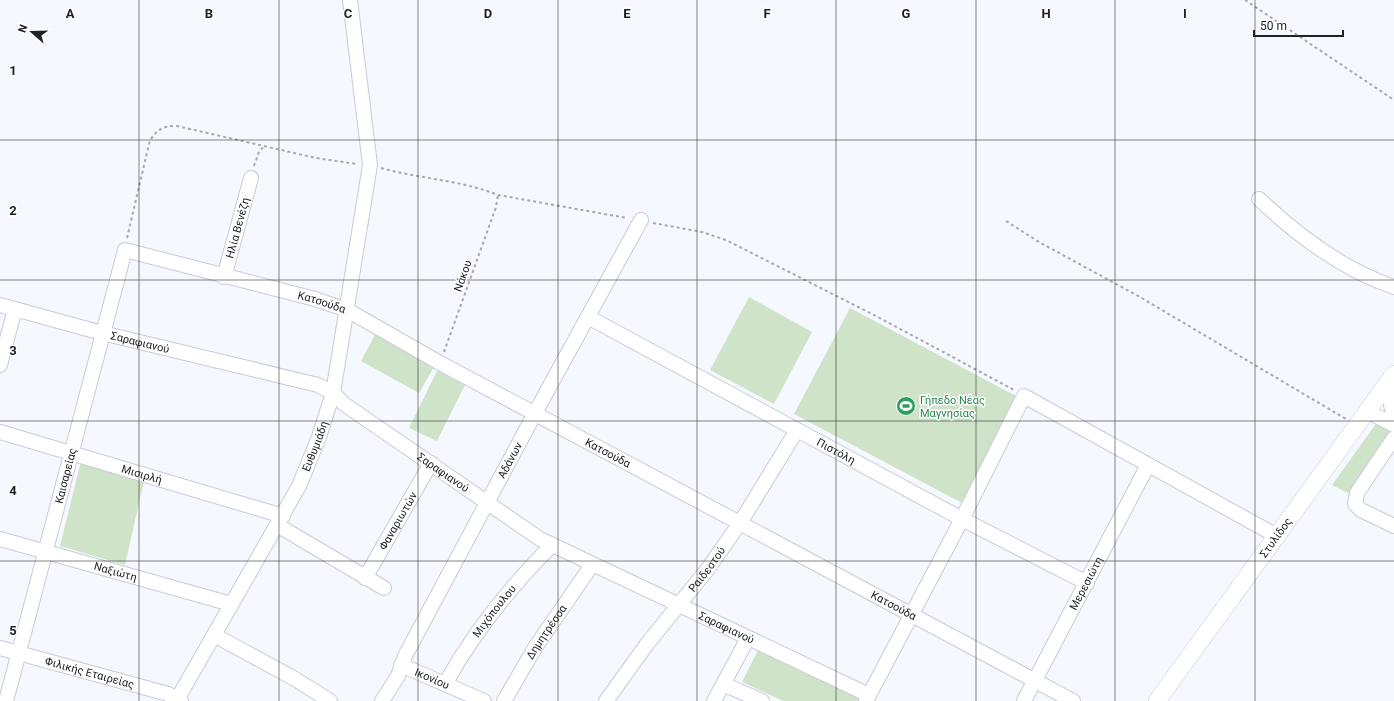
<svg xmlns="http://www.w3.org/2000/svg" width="1394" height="701" font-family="Roboto,sans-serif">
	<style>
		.green { fill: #cfe3c9 }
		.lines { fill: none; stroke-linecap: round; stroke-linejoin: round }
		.minor-casing { stroke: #c8cbd6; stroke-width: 16 }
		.major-casing { stroke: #c8cbd6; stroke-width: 18 }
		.path { stroke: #a7a9af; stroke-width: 2; stroke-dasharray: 3 3; stroke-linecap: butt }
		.minor { stroke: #fff; stroke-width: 14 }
		.major { stroke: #fff; stroke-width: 17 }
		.grid { fill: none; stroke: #202125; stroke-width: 1; stroke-opacity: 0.55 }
		.labels { text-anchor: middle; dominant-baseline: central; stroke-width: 3; stroke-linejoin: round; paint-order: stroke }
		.street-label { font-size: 11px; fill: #202125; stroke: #fff }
		.leisure-label { font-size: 11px; fill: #27864d; stroke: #fff; text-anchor: start }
		.grid-label { font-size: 13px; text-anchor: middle; font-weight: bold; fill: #202125; stroke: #fff; stroke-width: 3; stroke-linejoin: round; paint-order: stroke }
	</style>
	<rect width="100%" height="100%" fill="#f6f8ff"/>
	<path class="green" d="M749 297 812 332 774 404 710 370Z
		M850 308 1018 397 962 503 794 414Z
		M376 333 435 365 419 393 361 361Z
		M439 367 467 381 437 441 409 428Z
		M1378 421 1392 424 1394 443 1358 498 1332 485Z
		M82 457 145 476 125 565 60 546Z
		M759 648 861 695 858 701H783L742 682Z"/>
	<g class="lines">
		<g class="minor-casing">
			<g id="minor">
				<path d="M1259 199C1298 236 1343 270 1394 287"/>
				<path id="s1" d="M224 277 251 178"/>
				<path id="s2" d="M0 305 102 333 318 385 333 393 344 404 540 539 869 695"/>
				<path id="s3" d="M588 317 962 519 1087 583"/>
				<path d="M0 365 15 309"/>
				<path d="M1386 385 1394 417"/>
				<path d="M1367 411 1394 425"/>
				<path id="s4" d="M0 432 283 516"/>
				<path d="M1394 438 1357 493 1355 504 1361 510 1394 526"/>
				<path d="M277 525 384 588"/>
				<path id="s5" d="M0 539 231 604"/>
				<path id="s6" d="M365 578 431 463"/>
				<path d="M214 635 295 679 330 701"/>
				<path id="s7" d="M0 648 168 694 181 701"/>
				<path id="s8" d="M401 665 484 701"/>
				<path id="s9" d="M445 684C474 632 510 587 552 545"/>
				<path d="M723 684 762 701"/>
				<path id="s10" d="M178 698 299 486 319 437 333 393 370 165 350 0"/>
				<path id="s11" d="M6 701C47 551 84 400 125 250L315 299 347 310 440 363 1073 701"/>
				<path id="s12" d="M382 701 398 676 405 656 535 413 641 220"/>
				<path id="s13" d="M504 701 536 646 592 565"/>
				<path id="s14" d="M606 701 647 644 707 570 740 523 797 430"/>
				<path d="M714 701 748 638"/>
				<path d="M866 701 962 519 1024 396 1277 536"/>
				<path id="s15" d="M1024 701 1148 465"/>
			</g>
		</g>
		<g class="major-casing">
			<g id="major">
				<path id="s16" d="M1157 701 1394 374"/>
			</g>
		</g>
		<path class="path" d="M1245 0 1394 100
			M254 166 259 152 264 146
			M381 168C420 179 461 180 498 195L627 218
			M1006 221 1039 242 1140 297 1346 419
			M653 223 702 232 726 240 876 316 1014 390
			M127 238 150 140C158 129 163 126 177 126L316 158 357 164
			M444 352 496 207 498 195"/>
		<use href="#minor" class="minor"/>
		<use href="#major" class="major"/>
	</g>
	<path class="grid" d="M139 0V701M279 0V701M418 0V701M558 0V701M697 0V701M836 0V701M976 0V701M1115 0V701M1255 0V701M0 140H1394M0 280H1394M0 421H1394M0 561H1394"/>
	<defs>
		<g id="stadium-disc" transform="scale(1)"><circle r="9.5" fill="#2e9e5b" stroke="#fff"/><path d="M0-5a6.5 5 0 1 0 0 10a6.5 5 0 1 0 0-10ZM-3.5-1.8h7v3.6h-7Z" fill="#fff"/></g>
	</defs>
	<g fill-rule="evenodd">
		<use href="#stadium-disc" x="906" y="406"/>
	</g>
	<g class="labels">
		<g class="street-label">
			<text stroke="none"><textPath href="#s1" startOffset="51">Ηλία Βενέζη</textPath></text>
			<text transform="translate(463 276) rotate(-70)">Νάκου</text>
			<text stroke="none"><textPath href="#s11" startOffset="670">Κατσούδα</textPath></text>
			<text stroke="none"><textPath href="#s2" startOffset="145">Σαραφιανού</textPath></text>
			<text stroke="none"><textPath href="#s10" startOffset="287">Ευθυμιάδη</textPath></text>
			<text stroke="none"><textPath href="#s3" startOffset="282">Πιστόλη</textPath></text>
			<text stroke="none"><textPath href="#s11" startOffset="994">Κατσούδα</textPath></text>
			<text stroke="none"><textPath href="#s12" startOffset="273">Αδάνων</textPath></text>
			<text stroke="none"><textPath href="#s2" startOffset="481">Σαραφιανού</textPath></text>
			<text stroke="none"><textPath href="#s4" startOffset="148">Μισιρλή</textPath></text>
			<text stroke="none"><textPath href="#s11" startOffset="233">Καισαρείας</textPath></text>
			<text stroke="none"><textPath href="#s6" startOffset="66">Φαναριωτών</textPath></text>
			<text stroke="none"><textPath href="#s16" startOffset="202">Στυλίδος</textPath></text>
			<text stroke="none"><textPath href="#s14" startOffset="166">Ραιδεστού</textPath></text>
			<text stroke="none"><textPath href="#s5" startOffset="120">Ναξιώτη</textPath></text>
			<text stroke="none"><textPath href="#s15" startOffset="133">Μερεσιώτη</textPath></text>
			<text stroke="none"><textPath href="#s11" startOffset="1318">Κατσούδα</textPath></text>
			<text stroke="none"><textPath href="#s9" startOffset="88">Μιχόπουλου</textPath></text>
			<text stroke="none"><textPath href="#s2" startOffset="805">Σαραφιανού</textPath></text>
			<text stroke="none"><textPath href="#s13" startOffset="81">Δημητρέσσα</textPath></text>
			<text stroke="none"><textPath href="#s7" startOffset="93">Φιλικής Εταιρείας</textPath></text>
			<text stroke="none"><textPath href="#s8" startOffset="34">Ικονίου</textPath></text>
		</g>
		<g class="leisure-label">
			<text x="920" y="400">Γήπεδο Νέας<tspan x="920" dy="13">Μαγνησίας</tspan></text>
		</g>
	</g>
	<g class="grid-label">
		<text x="70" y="18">A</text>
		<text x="209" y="18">B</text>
		<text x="348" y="18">C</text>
		<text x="488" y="18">D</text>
		<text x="627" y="18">E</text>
		<text x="767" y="18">F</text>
		<text x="906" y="18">G</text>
		<text x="1046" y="18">H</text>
		<text x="1185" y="18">I</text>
		<text x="13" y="75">1</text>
		<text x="13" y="215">2</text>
		<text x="13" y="355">3</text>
		<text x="13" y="495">4</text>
		<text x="13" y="635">5</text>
	</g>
	<g transform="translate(32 32) rotate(290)" stroke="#ffffff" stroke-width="3" paint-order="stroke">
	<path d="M0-3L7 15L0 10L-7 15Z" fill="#202125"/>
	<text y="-6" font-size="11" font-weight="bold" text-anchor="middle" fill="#202125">N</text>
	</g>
	<path d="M1254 30v6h89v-6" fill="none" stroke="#202125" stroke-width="2"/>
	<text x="1260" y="30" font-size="12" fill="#202125" stroke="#ffffff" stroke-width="3" paint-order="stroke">50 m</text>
</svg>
